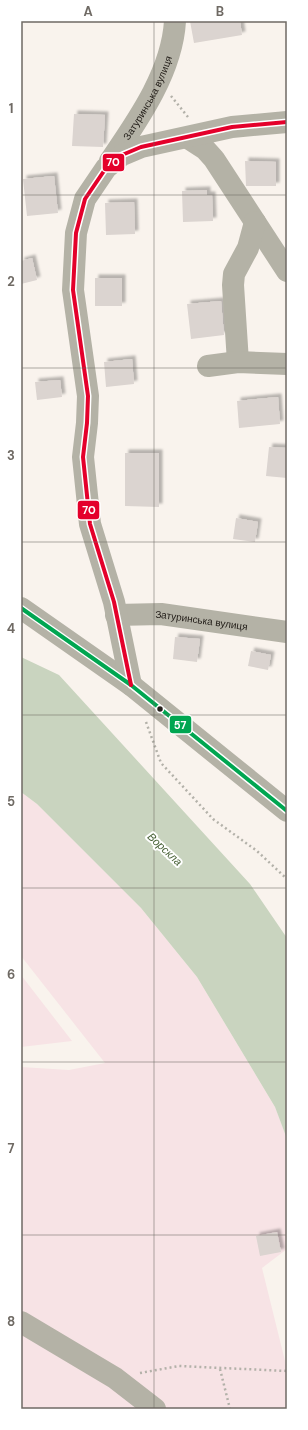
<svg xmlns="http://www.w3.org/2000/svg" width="308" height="1430" font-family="'DM Sans',sans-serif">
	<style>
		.green { fill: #f7e3e5 }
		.water { fill: #c9d4bf }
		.building { fill: #dbd4d0; filter: url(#shadow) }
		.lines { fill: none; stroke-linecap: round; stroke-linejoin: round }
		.path { stroke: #b3b1a9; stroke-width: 2.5; stroke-dasharray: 2 3; stroke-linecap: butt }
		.minor { stroke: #b4b2a6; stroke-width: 22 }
		.bus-1-casing { stroke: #fff; stroke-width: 7 }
		.bus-2-casing { stroke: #fff; stroke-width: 7 }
		.bus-1 { stroke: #00a651; stroke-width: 4 }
		.bus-2 { stroke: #e4002b; stroke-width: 4 }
		.grid { fill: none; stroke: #6f6a64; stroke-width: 1; stroke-opacity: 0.55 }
		.bus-dot { fill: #25201b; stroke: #fff; stroke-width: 1.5 }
		.labels { text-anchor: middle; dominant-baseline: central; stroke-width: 4; stroke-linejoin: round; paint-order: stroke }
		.street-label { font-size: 10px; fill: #25201b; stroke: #fff }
		.water-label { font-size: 11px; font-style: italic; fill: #476136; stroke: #fff }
		.line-badge { stroke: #fff; stroke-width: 1.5 }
		.badge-label { font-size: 11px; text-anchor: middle; font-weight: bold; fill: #fff }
		.neatline { fill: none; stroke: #6f6a64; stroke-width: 1.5 }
		.grid-label { font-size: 13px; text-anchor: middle; font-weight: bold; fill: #6f6a64 }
	</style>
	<defs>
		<filter id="shadow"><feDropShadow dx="3.5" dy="-3.5" stdDeviation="1" flood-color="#0004"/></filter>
	</defs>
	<rect width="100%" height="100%" fill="#f9f3ed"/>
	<path class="green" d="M21 792 37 804 141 908 197 977 275 1107 287 1139V1249L262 1268 287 1369V1409H21V1067L69 1070 105 1063 21 956Z
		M21 975 72 1041 21 1047Z"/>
	<path class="water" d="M21 657 59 675 250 884 287 938V1139L275 1107 197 977 141 908 37 804 21 792Z"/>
	<path class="building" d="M190 21H240L242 35 194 43Z
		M74 114 105 115 103 147 72 146Z
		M245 161 276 162V186H246Z
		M54 176 58 213 27 216 23 179Z
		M207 190V195H212L213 221 183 222 182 191Z
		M134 202 135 234 106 235 105 203Z
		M32 258 37 280 21 284V261Z
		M95 278H122V306H95Z
		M221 301 224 335 191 339 187 304Z
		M132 359 134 384 106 387 104 362Z
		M60 380 62 397 37 400 35 382Z
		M278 397 280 424 239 428 237 401Z
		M269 447 287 448V478L266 476Z
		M125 453H159V507L125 506Z
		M236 518 258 522 255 542 233 539Z
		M175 637 200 639 197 662 173 659Z
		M251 651 271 655 268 670 248 666Z
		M277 1232 281 1252 260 1256 256 1236Z"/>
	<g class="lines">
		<path class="path" d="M171 96 188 117
			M146 722 161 763 213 819 257 851 287 879
			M220 1369 230 1409
			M140 1373 179 1366 287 1371"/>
		<g class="minor">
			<path d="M188 138 205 149 214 159 287 271"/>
			<path id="s1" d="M110 161C138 120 172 72 175 21"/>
			<path d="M238 362 233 285 234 274 248 248 255 222"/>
			<path d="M208 366 238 362 287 364"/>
			<path d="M21 608 131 685 287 811"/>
			<path id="s2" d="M116 615 161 614 287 632"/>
			<path d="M131 685 114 602 90 524 83 457 87 423 88 396 73 290 76 233 85 199 106 168 122 155 141 147 232 127 287 122"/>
			<path d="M21 1322 115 1378 155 1409"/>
		</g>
		<g class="bus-1-casing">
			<path id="bus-1" d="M21 608 131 685 287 811"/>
		</g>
		<g class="bus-2-casing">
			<path id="bus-2" d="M131 685 114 602 90 524 83 457 87 423 88 396 73 290 76 233 85 199 106 168 122 155 141 147 232 127 287 122"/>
		</g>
		<use href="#bus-1" class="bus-1"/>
		<use href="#bus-2" class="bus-2"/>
	</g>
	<path class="grid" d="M154 21V1409M21 195H287M21 368H287M21 542H287M21 715H287M21 888H287M21 1062H287M21 1235H287"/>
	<circle class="bus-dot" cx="160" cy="709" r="3.5"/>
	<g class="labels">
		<g class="street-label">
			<text stroke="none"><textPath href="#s1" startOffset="74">Затуринська вулиця</textPath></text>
			<text stroke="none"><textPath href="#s2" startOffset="86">Затуринська вулиця</textPath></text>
		</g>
		<g class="water-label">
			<text transform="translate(165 849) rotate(43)">Ворскла</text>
		</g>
	</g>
	<g class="line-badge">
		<rect x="102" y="153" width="23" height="19" rx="4" fill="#e4002b"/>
		<rect x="77" y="500" width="23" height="20" rx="4" fill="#e4002b"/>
		<rect x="169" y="715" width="23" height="19" rx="4" fill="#00a651"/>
	</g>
	<g class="badge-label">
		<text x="113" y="166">70</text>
		<text x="89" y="514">70</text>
		<text x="180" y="729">57</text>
	</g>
	<rect width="308" height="1430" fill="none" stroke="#ffffff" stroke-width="44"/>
	<rect x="22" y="22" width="264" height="1386" class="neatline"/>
	<g class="grid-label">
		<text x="88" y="16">A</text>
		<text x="220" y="16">B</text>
		<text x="11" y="113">1</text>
		<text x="11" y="286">2</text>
		<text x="11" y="460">3</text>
		<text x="11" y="633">4</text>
		<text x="11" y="806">5</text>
		<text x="11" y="979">6</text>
		<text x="11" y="1153">7</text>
		<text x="11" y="1326">8</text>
	</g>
</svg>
